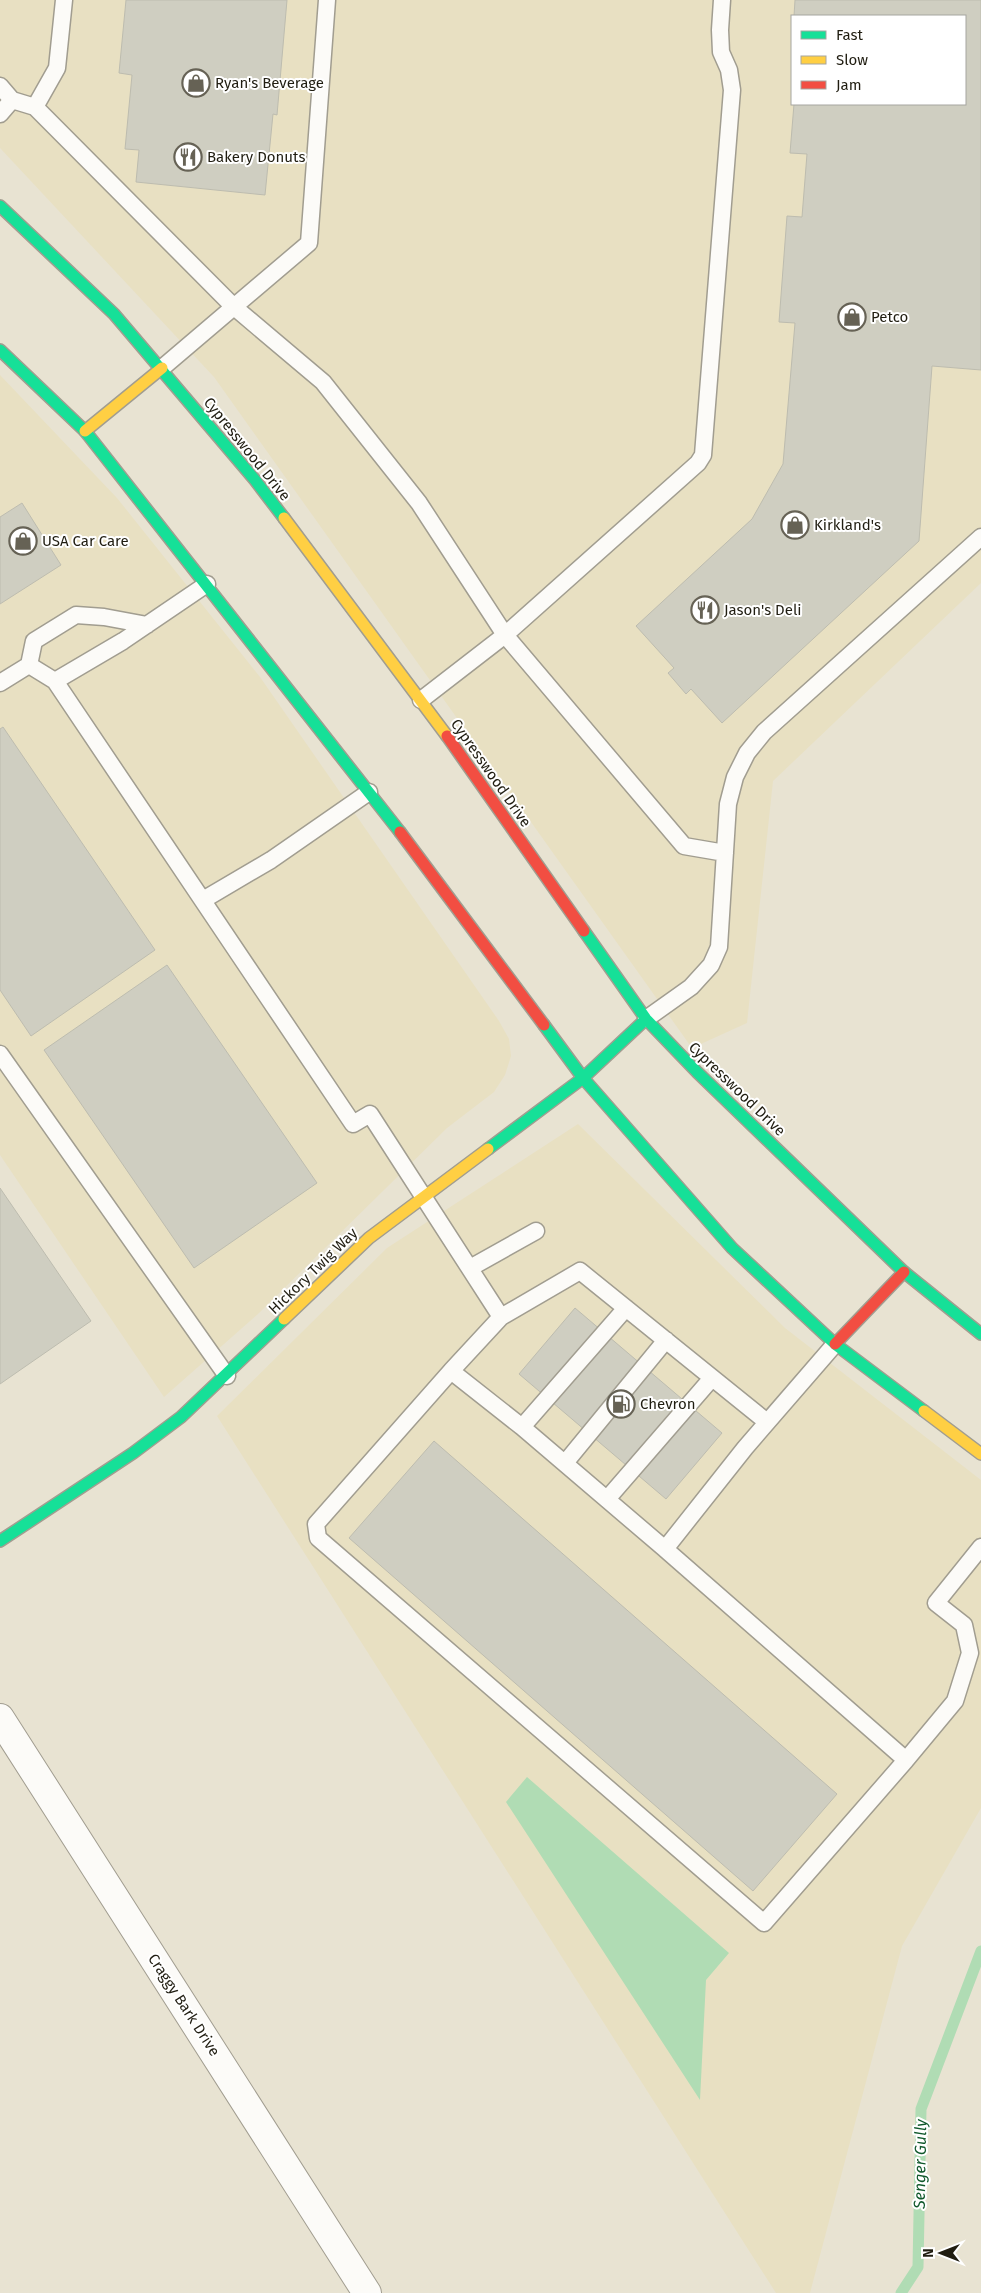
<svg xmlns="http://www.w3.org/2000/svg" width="981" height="2293" font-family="'Fira Sans',sans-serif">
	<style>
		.built { fill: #e8e0c2; fill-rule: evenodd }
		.water { fill: #b0dcb4 }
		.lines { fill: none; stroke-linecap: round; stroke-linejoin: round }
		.stream { stroke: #b0dcb4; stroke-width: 11 }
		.building { fill: #cfcec1; stroke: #bdbcaf }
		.lane-casing { stroke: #a19d90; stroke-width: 19 }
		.street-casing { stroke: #a19d90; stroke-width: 30 }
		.fast-casing { stroke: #a19d90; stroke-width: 14 }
		.slow-casing { stroke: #a19d90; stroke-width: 14 }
		.jam-casing { stroke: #a19d90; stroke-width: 14 }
		.lane { stroke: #fcfbf8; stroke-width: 16 }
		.street { stroke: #fcfbf8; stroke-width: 28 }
		.fast { stroke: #16e098; stroke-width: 11 }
		.slow { stroke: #ffcf43; stroke-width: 11 }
		.jam { stroke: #f24e42; stroke-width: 11 }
		.labels { text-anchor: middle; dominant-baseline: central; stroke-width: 4; stroke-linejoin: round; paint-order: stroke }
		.poi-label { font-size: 15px; fill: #201d11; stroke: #fff; text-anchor: start }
		.street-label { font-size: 15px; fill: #201d11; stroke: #fff }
		.water-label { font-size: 16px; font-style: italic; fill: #10582b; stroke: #fff }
	</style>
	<rect width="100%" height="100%" fill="#e8e3d2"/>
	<path class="built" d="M0 0H981V583L773 781 747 1023 692 1048 214 377 0 148ZM792 16H965V104H792Z
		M0 375 117 498 260 677 499 1021 509 1039 511 1056 505 1075 494 1092 447 1128 258 1314 164 1397 0 1155Z
		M578 1124 785 1328 981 1480V1808L902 1946 810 2293H776L217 1416 387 1248Z"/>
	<path class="water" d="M527 1777 729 1953 706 1980 700 2100 506 1802Z"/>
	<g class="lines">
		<path class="stream" d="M901 2293 918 2267 921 2109 981 1951"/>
	</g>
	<path class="building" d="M126 0H287L277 115 273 114 265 195 136 182 139 150 125 149 132 75 119 73Z
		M795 0H981V370L932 366 919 541 722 723 691 689 686 694 668 673 674 668 636 626 752 519 783 464 795 323 779 322 787 216 802 217 807 154 790 153 794 104H965V16H794Z
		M22 503 61 565 0 604V517Z
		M3 727 155 950 31 1036 0 990V729Z
		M167 965 317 1183 194 1268 44 1050Z
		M0 1188 91 1321 0 1384Z
		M575 1308 722 1433 666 1499 519 1374Z
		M434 1441 837 1794 753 1891 349 1538Z"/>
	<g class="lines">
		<g class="lane-casing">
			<path id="lane" d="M0 86 12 100 35 107 233 306 323 382 419 503 505 635 684 846 725 853
				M35 107 57 68 64 0
				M0 114 12 100
				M162 368 309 243 327 0
				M29 665 34 641 76 615 104 617 147 625
				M55 681 353 1124 370 1114 501 1317 451 1371 522 1427 665 1549 745 1448 835 1344
				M0 683 29 665 55 681 123 641 207 584
				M421 700 505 635 698 463 703 455 732 90 729 70 721 52 720 30 722 0
				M203 900 271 860 369 792
				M646 1019 691 987 711 965 719 947 728 804 735 777 747 753 764 732 981 537
				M0 1054 227 1376
				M470 1268 536 1231
				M501 1317 580 1271 767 1422
				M451 1371 316 1524 318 1538 764 1923 906 1760
				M522 1427 626 1308
				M565 1463 666 1340
				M608 1498 712 1378
				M665 1549 906 1760 955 1701 970 1653 964 1625 936 1603 981 1547"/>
		</g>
		<g class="street-casing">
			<path id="street" d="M0 1718 367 2293"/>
		</g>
		<g class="fast-casing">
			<path id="fast" d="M0 206 114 314 255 480 284 518
				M0 350 85 431 400 832
				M584 931 646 1019 697 1072 904 1272 981 1334
				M544 1025 583 1078 732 1248 835 1344 924 1411
				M488 1149 583 1078 646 1019
				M0 1541 133 1453 181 1417 284 1319"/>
		</g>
		<g class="slow-casing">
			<path id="slow" d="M85 431 162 368
				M284 518 447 736
				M284 1319 369 1238 488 1149
				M924 1411 981 1454"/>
		</g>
		<g class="jam-casing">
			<path id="jam" d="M447 736 584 931
				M400 832 544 1025
				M835 1344 904 1272"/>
		</g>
		<use href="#lane" class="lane"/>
		<use href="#street" class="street"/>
		<use href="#fast" class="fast"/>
		<use href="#slow" class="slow"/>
		<use href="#jam" class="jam"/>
	</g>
	<defs>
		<g id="shop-ring" transform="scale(1.4375)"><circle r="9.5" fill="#fff" stroke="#666255" stroke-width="1.5"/><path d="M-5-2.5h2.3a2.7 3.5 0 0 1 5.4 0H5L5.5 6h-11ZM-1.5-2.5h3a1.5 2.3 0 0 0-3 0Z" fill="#666255"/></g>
		<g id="restaurant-ring" transform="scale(1.4375)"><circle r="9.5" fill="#fff" stroke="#666255" stroke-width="1.5"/><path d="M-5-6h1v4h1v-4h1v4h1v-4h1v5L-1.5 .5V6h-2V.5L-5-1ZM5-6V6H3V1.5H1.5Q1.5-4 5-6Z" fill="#666255"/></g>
		<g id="fuel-ring" transform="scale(1.4375)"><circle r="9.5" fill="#fff" stroke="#666255" stroke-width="1.5"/><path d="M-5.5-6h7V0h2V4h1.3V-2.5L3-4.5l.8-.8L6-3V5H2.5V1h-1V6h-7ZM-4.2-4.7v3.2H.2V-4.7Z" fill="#666255"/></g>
	</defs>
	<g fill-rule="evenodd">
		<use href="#shop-ring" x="196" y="83"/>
		<use href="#restaurant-ring" x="188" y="157"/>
		<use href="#shop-ring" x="852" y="317"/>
		<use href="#shop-ring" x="795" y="525"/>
		<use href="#shop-ring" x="23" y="541"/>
		<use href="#restaurant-ring" x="705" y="610"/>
		<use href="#fuel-ring" x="621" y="1404"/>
	</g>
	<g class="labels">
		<g class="poi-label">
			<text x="215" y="83">Ryan's Beverage</text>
			<text x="207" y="157">Bakery Donuts</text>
			<text x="871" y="317">Petco</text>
			<text x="814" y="525">Kirkland's</text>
			<text x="42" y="541">USA Car Care</text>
			<text x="724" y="610">Jason's Deli</text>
			<text x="640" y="1404">Chevron</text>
		</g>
		<g class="street-label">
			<text transform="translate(247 449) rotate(51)">Cypresswood Drive</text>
			<text transform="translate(491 773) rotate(55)">Cypresswood Drive</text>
			<text transform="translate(737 1089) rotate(44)">Cypresswood Drive</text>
			<text transform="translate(313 1271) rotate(-44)">Hickory Twig Way</text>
			<text transform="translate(184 2005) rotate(57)">Craggy Bark Drive</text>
		</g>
		<g class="water-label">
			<text transform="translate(920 2164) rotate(-89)">Senger Gully</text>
		</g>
	</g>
	<rect x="791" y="15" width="175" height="90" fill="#ffffff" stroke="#a6a5a0"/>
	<rect x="801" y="31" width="25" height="8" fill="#16e098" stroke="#a6a5a0"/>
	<text x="836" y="40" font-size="15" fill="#201d11">Fast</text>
	<rect x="801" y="56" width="25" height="8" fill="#ffcf43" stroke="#a6a5a0"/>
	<text x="836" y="65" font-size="15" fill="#201d11">Slow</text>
	<rect x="801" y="81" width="25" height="8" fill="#f24e42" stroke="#a6a5a0"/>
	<text x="836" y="90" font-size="15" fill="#201d11">Jam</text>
	<g transform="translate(941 2253) rotate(270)" stroke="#ffffff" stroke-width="4" paint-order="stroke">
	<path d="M0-4L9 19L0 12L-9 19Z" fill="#201d11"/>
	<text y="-8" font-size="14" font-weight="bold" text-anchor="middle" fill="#201d11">N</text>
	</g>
</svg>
